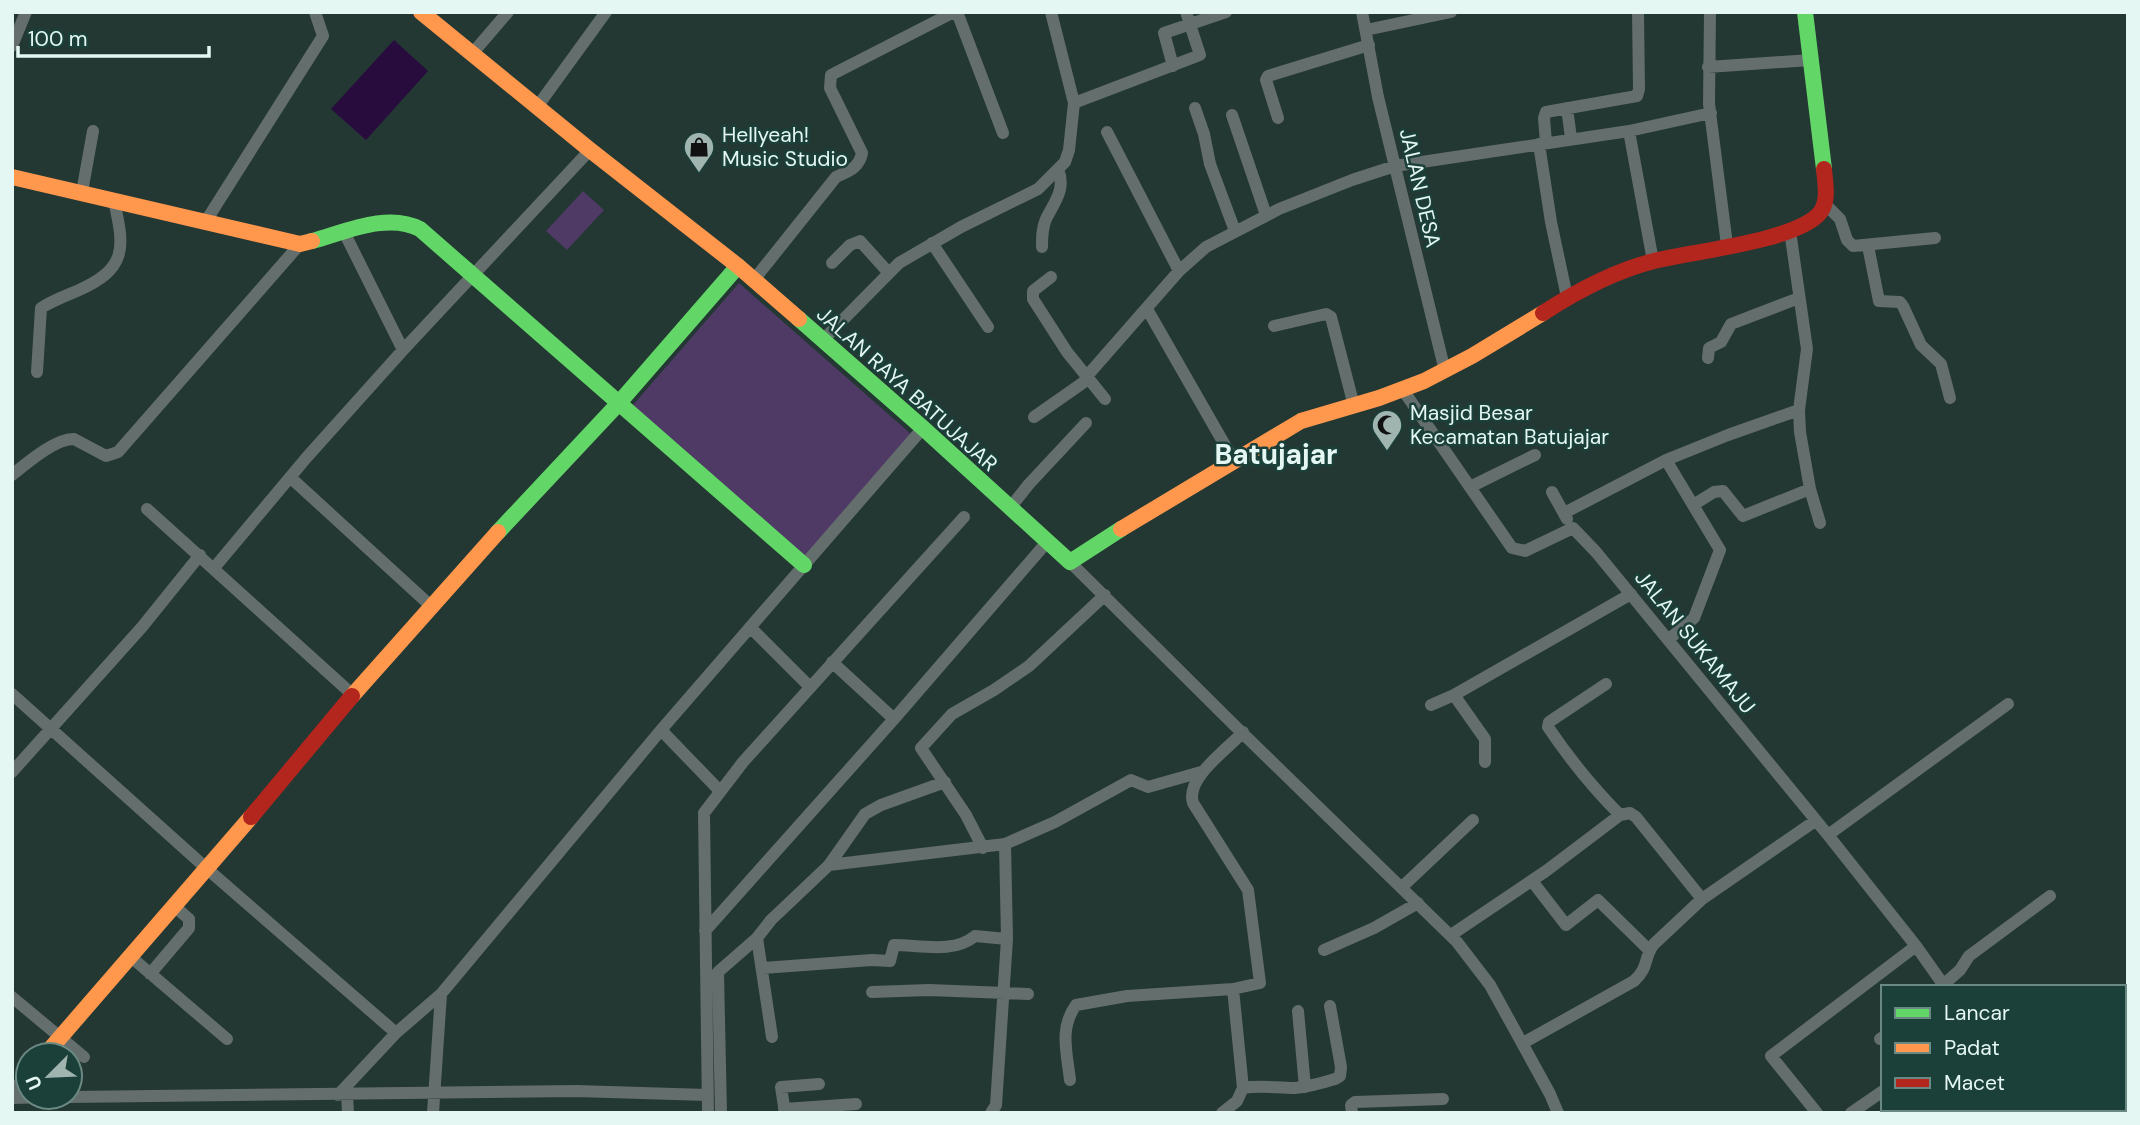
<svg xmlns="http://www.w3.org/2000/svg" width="2140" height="1125" font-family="'DM Sans',sans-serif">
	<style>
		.green { fill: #4e3a65 }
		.water { fill: #280c3e }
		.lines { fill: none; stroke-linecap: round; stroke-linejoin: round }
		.street { stroke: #646e6c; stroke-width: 12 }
		.fast { stroke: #63d668; stroke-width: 16 }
		.slow { stroke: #ff974d; stroke-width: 16 }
		.jam { stroke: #b3261e; stroke-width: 16 }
		.labels { text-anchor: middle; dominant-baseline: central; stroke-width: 5; stroke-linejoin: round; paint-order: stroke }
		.poi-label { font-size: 21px; fill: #e4f7f3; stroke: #1b3f39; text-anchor: start }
		.street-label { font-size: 21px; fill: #e4f7f3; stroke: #1b3f39 }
		.district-label { font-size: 28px; font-weight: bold; fill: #e4f7f3; stroke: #1b3f39 }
	</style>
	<rect width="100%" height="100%" fill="#233733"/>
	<path class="green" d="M583 191 604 210 567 250 546 231Z
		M739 283 912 435 804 558 632 406Z"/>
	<path class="water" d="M394 40 428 71 366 140 331 109Z"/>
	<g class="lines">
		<path class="street" d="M957 12 1003 133
			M1362 12 1378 97 1445 371
			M1710 12 1709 104 1727 245
			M1366 30 1451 12
			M12 46 26 12
			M471 55 508 12
			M1173 66 1164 33 1226 12
			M1708 67 1811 60
			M1074 103 1200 55 1186 12
			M537 107 606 12
			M1195 108 1204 134 1210 164 1235 231
			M1567 108 1571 138
			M1232 115 1266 215
			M1278 118 1266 80 1268 76 1369 45
			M1629 131 1653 261
			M1107 132 1179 271
			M1546 143 1544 118 1546 112 1637 96 1639 89 1638 12
			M1539 144 1551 222 1567 297
			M82 192 93 131
			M1824 203 1840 219 1847 240 1853 246 1935 238
			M206 221 323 36 315 12
			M1790 231 1807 349 1799 410 1800 432 1810 489 1820 523
			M344 232 403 350
			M932 243 988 327
			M1868 246 1879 301 1900 302 1903 306 1921 345 1941 364 1950 398
			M1042 247C1042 237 1042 228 1046 219 1055 201 1066 189 1058 169
			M832 263 850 245 860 241 888 272
			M1051 277 1033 291V299L1067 352 1105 399
			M753 281 836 177C849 171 859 168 862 153L830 88 831 75 954 12
			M1147 309 1234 461
			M1274 326 1326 314 1331 317 1354 406
			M822 341 899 263 961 227 1038 189 1065 162 1069 150 1074 103 1051 12
			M1708 358 1709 348 1721 342 1731 324 1799 298
			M37 372 41 308C52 301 65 296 77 291 127 269 125 249 114 201
			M1403 390 1512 548 1525 551 1573 528 1596 552 1828 835 1916 946 1945 987
			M1034 417 1084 382 1087 376 1179 271 1206 247 1279 209 1352 180 1395 166 1629 131 1711 113
			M1666 460 1720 550 1694 618 1669 639
			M12 475C27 463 56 438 74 439L106 456 118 452 300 244
			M291 478 432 607
			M1470 487 1535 455
			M1552 492 1567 519
			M1693 505 1714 492 1723 491 1743 516 1810 489
			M1010 508 1029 484 1086 423
			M147 509 353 695
			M1564 513 1666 460 1728 435 1799 410
			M1070 562 1230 721 1457 942 1490 985 1550 1094 1558 1113
			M214 568 307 457 403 350 590 150
			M750 627 810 687
			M1606 684 1549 722 1548 727C1571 761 1591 786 1620 815L1630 813 1636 817 1702 899
			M12 694 205 867 396 1033
			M1431 705 1454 695
			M894 719 1047 542
			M661 730 720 791
			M1485 762V739L1454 695 1631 594
			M12 772 142 627 200 555
			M1828 835 2008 704
			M983 848 966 815 921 748 952 714 994 690 1029 666 1105 595
			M829 865 1005 844 1055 822 1131 780 1148 787 1201 772
			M1532 881 1566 925 1598 900 1649 950
			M1402 887 1473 820
			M705 931 894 719 832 662
			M1451 935 1546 871 1620 815
			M757 938 772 1037
			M1324 950 1374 928 1418 903
			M131 957 227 1039
			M763 968 872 960 890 961 894 945C919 945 954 954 975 936L1007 939
			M150 974 189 928V919L173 905
			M1943 985 1960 970 1969 956 2050 896
			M1233 989 1243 1088
			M872 992 929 990 1028 994
			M12 997 84 1057
			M1298 1011 1305 1087
			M1880 1039 1883 1037
			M1523 1043 1634 981C1650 966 1643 958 1654 944L1702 899 1815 821
			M1070 1080C1067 1053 1059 1028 1076 1005L1127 996 1233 989 1260 983 1248 890 1193 803C1185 778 1227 750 1243 732
			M12 1091 28 1074
			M338 1095 396 1033 441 994 661 730 923 428
			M347 1095 348 1113
			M70 1097 576 1091 707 1095
			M12 1098 54 1097
			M784 1109 856 1104
			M2039 1109 2042 1113
			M433 1113 441 994
			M708 1113 704 813 743 762 964 517
			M721 1113 718 972 757 938 771 920 829 865 865 814 881 805 945 782
			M785 1113 781 1087 819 1084
			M991 1113 996 1105 1007 939 1005 844
			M1222 1113 1237 1101 1243 1088C1261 1085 1276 1088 1295 1088 1308 1087 1322 1083 1335 1079L1340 1076 1341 1067 1330 1006
			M1352 1113 1351 1105 1355 1102 1443 1099
			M1817 1113 1771 1056 1916 946
			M1851 1113 1883 1091"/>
		<path class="fast" d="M1805 12 1824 169
			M312 241C345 232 388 212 420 229L804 565
			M799 319 923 428 1070 562 1121 529
			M498 532 618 404 738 266"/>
		<path class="slow" d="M421 12 590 150 738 266 799 319
			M12 177 300 244 312 241
			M1121 529 1301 421 1379 398 1424 381 1472 356 1543 313
			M352 696 498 532
			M45 1055 251 817"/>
		<path class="jam" d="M1543 313C1577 291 1614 271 1654 261 1694 251 1790 242 1818 215 1830 203 1825 183 1824 169
			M251 817 352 696"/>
	</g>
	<defs>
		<g id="shop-pin" transform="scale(1.575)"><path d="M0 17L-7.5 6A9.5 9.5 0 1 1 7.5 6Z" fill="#a0b4b0" stroke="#1b3f39"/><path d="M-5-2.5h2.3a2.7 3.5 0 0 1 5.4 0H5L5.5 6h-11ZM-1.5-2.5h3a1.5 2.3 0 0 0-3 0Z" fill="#111"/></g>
		<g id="mosque-pin" transform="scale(1.575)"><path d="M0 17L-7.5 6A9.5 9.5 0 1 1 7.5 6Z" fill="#a0b4b0" stroke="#1b3f39"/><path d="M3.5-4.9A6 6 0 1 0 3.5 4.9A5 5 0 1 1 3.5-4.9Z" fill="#111"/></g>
	</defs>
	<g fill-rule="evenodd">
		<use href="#shop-pin" x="699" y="147"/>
		<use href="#mosque-pin" x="1387" y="425"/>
	</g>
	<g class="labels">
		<g class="poi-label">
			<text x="722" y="135">Hellyeah!<tspan x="722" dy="24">Music Studio</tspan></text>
			<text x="1410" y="413">Masjid Besar<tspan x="1410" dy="24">Kecamatan Batujajar</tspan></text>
		</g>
		<g class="street-label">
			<text transform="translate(1420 188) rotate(77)">JALAN DESA</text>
			<text transform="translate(907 389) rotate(42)">JALAN RAYA BATUJAJAR</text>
			<text transform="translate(1695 642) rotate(51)">JALAN SUKAMAJU</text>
		</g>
		<g class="district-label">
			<text x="1276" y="454">Batujajar</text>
		</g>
	</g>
	<rect width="2140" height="1125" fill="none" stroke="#e4f7f3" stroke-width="28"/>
	<rect x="1881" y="985" width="245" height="126" fill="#1b3f39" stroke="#6b8983" stroke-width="2"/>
	<rect x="1895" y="1008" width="35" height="10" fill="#63d668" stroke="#6b8983" stroke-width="2"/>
	<text x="1944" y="1020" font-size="21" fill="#e4f7f3">Lancar</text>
	<rect x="1895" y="1043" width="35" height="10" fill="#ff974d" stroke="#6b8983" stroke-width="2"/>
	<text x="1944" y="1055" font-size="21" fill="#e4f7f3">Padat</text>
	<rect x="1895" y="1078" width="35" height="10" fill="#b3261e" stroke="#6b8983" stroke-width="2"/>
	<text x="1944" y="1090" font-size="21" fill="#e4f7f3">Macet</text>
	<g transform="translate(49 1076) rotate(246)"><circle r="33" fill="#1b3f39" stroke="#6b8983" stroke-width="2"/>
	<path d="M0-5L12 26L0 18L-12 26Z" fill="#a0b4b0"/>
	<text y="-10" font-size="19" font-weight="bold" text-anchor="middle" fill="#e4f7f3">U</text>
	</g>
	<path d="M18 46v10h191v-10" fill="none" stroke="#e4f7f3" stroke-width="3.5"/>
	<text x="28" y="46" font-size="21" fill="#e4f7f3" stroke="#1b3f39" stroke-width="5" paint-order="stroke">100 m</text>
</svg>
